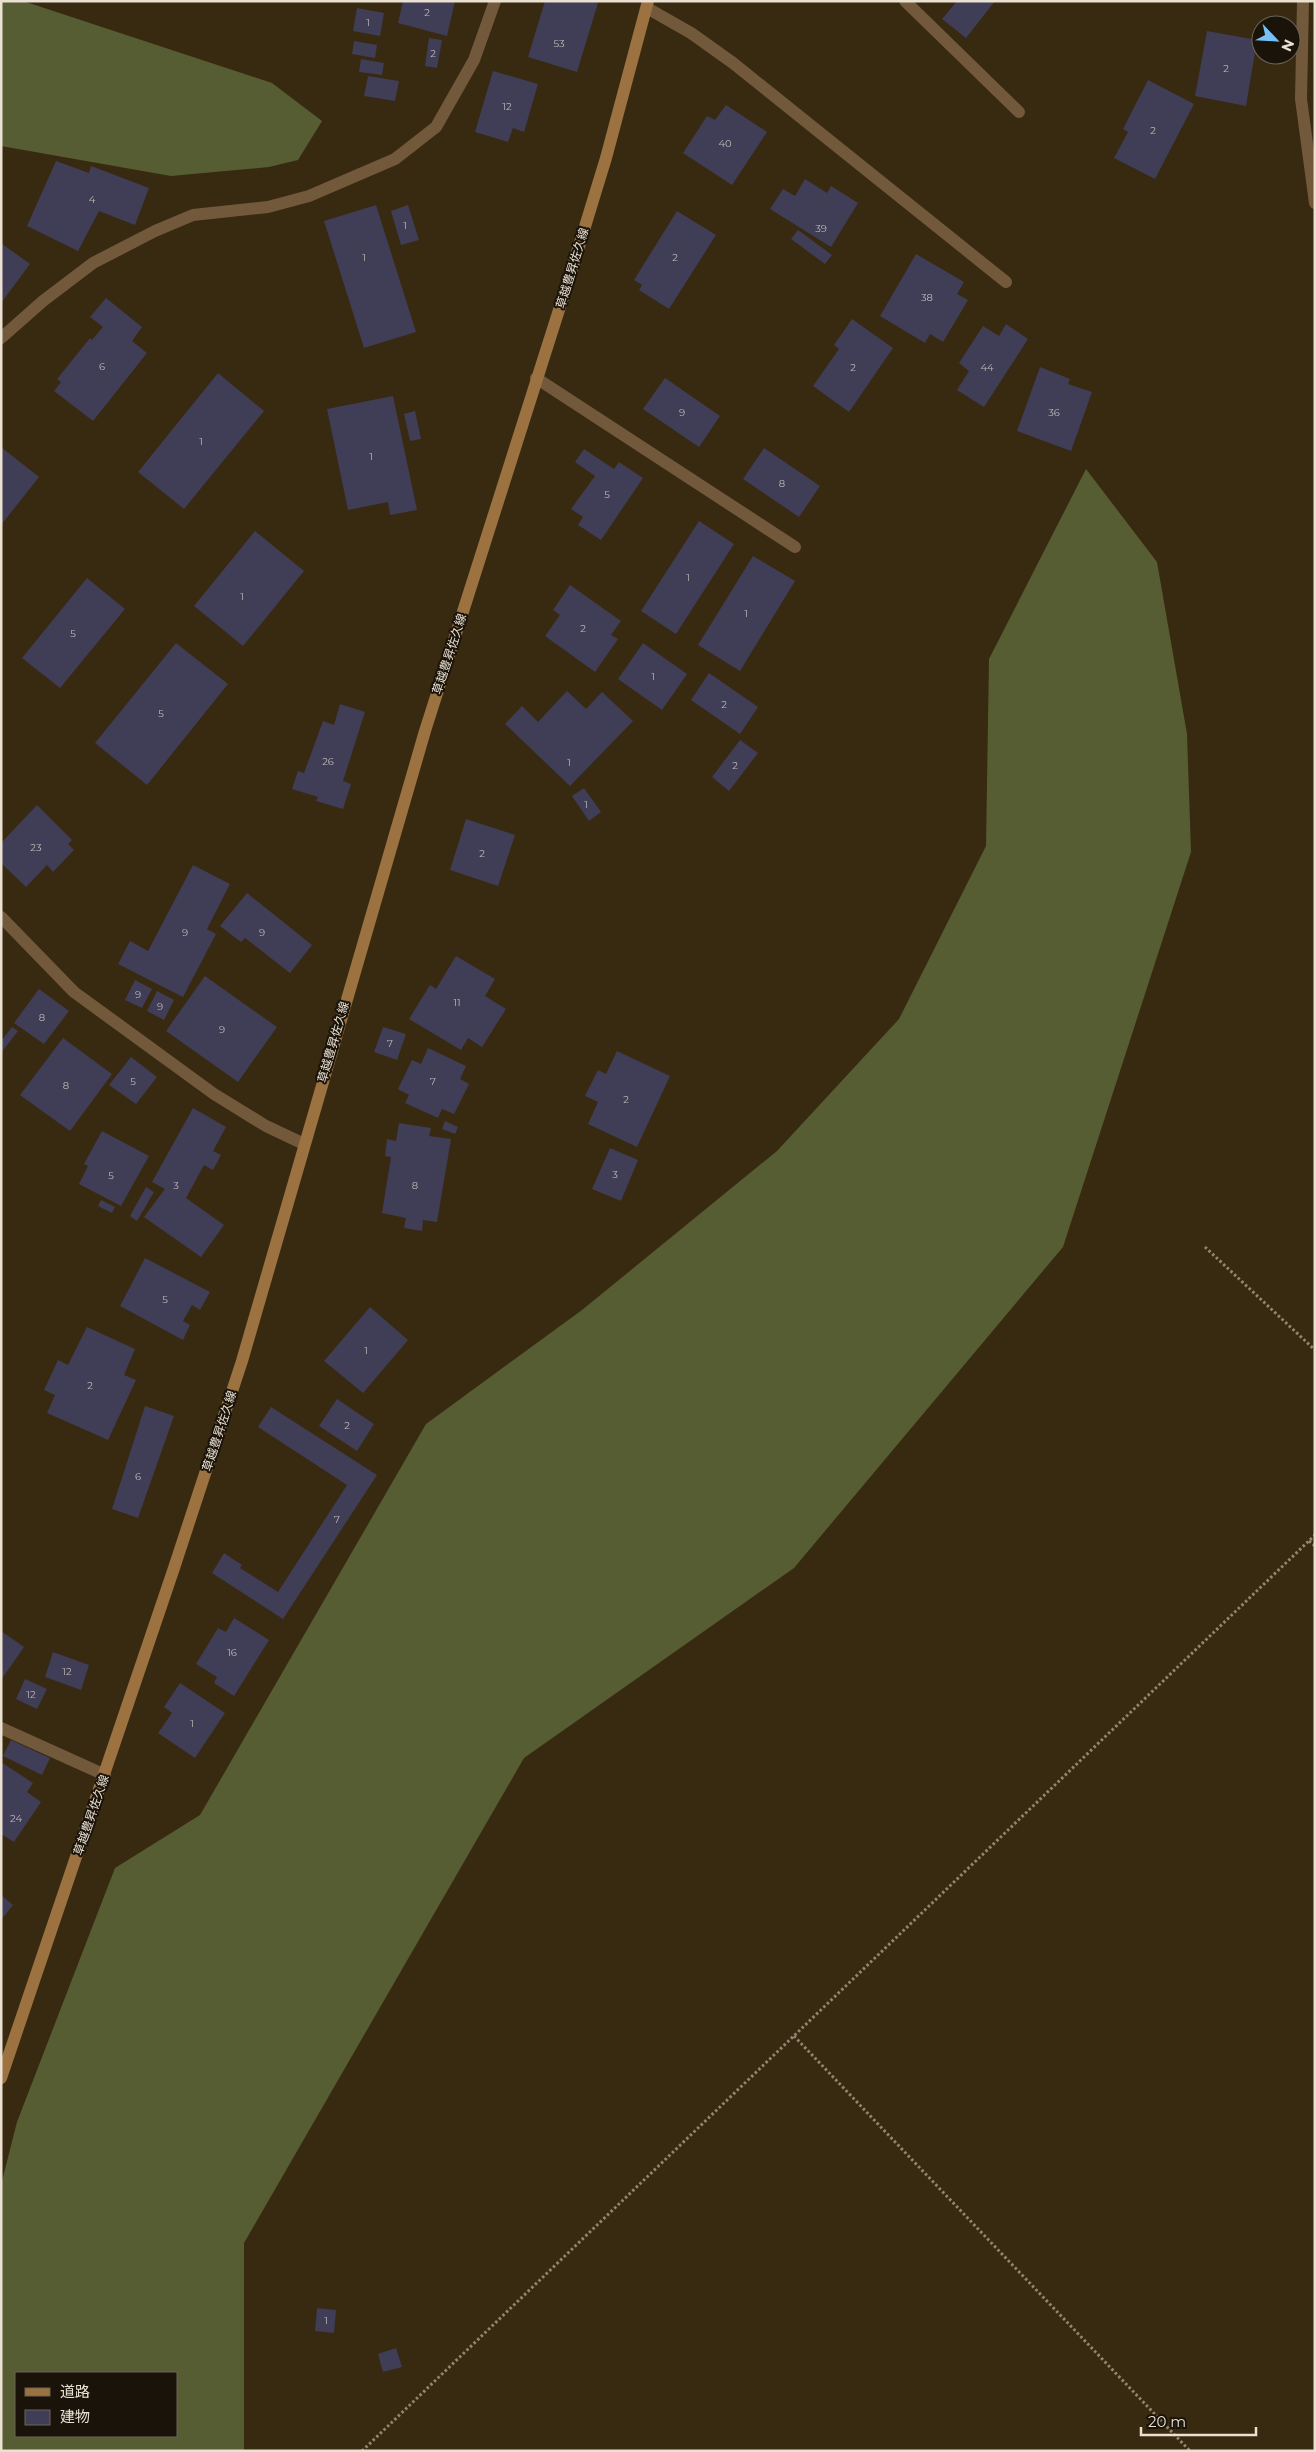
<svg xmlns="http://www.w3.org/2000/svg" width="1316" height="2452" font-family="Montserrat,'Noto Sans JP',sans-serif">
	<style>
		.forest { fill: #565d32; fill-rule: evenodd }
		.building { fill: #403d56 }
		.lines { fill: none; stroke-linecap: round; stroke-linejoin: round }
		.path { stroke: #928673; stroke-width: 3; stroke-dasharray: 2.5 2.5; stroke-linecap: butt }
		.minor { stroke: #73593b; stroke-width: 12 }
		.secondary { stroke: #9b7240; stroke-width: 12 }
		.labels { text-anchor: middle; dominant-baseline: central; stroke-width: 4; stroke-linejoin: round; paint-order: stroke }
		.number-label { font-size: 10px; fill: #c0b8b4 }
		.street-label { font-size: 12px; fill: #eae1d3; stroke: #1a1309 }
	</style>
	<rect width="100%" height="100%" fill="#382911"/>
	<path class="forest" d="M1 1H23L272 83 322 121 298 160 269 167 171 176 1 146Z
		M1086 469 1157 562 1187 734 1191 852 1063 1247 794 1568 524 1758 244 2243V2451H1V2185L17 2122 115 1868 200 1815 426 1424 582 1310 777 1151 899 1019 986 846 989 659ZM16 2373H176V2436H16Z"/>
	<path class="building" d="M403 1H455L447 36 398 23Z
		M545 1H591L598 3 577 72 528 57Z
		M957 1H995L966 38 942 19Z
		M357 8 384 13 380 36 353 31Z
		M1207 31 1257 40 1246 106 1195 96Z
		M429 38 442 40 437 68 425 66Z
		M354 41 377 45 375 58 352 54Z
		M361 59 384 63 382 75 359 72Z
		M493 71 538 84 524 132 513 128 508 142 475 132Z
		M368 76 399 81 395 101 364 96Z
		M1148 80 1194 104 1155 179 1114 158 1128 132 1123 129Z
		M726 105 767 132 732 185 683 153 707 116 715 120Z
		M56 161 89 173 91 166 149 188 135 225 99 211 78 251 27 226Z
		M805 179 827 193 831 186 858 203 831 247 770 209 783 189 795 196Z
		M376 205 416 332 364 348 324 221Z
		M408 205 419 240 401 245 391 211Z
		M677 211 716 235 669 309 639 290 642 285 634 280Z
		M798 230 832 255 825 264 791 239Z
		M1 243 30 264 1 303Z
		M916 254 964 282 957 294 968 300 943 342 930 334 925 343 880 316Z
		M106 298 142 327 132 341 147 353 93 421 54 391 61 382 57 379 90 338 92 340 103 327 90 317Z
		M852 319 893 348 849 412 813 386 839 349 834 345Z
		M1006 324 1028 339 984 407 957 390 969 371 959 363 983 326 999 336Z
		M1040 367 1070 379 1068 384 1092 392 1071 451 1017 431Z
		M218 373 264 411 184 509 138 472Z
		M665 378 720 416 699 447 643 409Z
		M393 396 417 510 390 515 388 502 348 510 327 409Z
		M415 411 421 439 410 441 404 414Z
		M1 447 39 477 1 525Z
		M764 448 820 486 799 517 743 479Z
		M584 449 614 469 619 462 643 478 601 540 578 525 583 517 571 509 595 476 575 462Z
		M699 521 734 544 676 634 641 611Z
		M255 531 304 571 243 646 194 606Z
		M753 556 795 581 740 671 698 645Z
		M87 578 125 609 60 688 22 658Z
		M570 585 621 621 611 635 618 639 595 672 545 636 560 615 553 610Z
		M176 643 228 684 147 785 95 743Z
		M643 643 687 674 662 710 618 679Z
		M709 673 758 707 740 734 691 700Z
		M567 691 586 709 602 692 633 721 570 786 505 724 522 706 538 722Z
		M340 704 365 712 343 781 351 784 343 809 316 801 318 797 292 789 298 771 304 773 323 721 334 725Z
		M740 740 758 753 729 791 712 777Z
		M584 788 601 812 589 821 572 796Z
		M37 805 72 840 68 844 74 850 53 872 47 865 26 887 1 863V843Z
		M466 819 515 835 498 886 450 870Z
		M193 865 230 884 207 929 216 934 183 997 118 964 130 941 148 951Z
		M247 893 312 945 290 973 245 938 241 942 220 926Z
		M456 956 495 979 485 996 506 1009 482 1047 468 1038 461 1050 409 1019 430 985 436 989Z
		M205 976 277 1027 238 1082 166 1031Z
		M135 980 152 989 142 1008 125 1000Z
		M39 989 69 1011 44 1044 14 1023Z
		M157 991 174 1000 164 1020 147 1011Z
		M12 1027 18 1031 1 1053V1041Z
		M383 1027 406 1034 397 1060 374 1052Z
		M63 1038 112 1074 70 1131 20 1095Z
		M428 1048 466 1066 460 1079 469 1084 454 1114 442 1109 438 1118 405 1103 409 1095 398 1089 412 1060 421 1064Z
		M617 1051 670 1076 637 1147 588 1124 598 1102 585 1096 598 1070 606 1074Z
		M131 1057 157 1077 136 1104 109 1085Z
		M193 1108 226 1127 213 1151 221 1155 213 1170 204 1165 186 1198 224 1225 201 1257 144 1217 165 1189 152 1182Z
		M445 1121 458 1127 455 1134 442 1129Z
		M399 1123 431 1128 429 1136 451 1139 437 1222 423 1220 422 1231 404 1228 406 1218 382 1213 391 1157 385 1156 387 1139 396 1141Z
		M102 1131 149 1156 121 1206 79 1184 88 1166 84 1164Z
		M610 1148 638 1160 621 1201 592 1189Z
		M146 1187 154 1192 137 1221 130 1216Z
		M101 1200 115 1207 112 1213 98 1206Z
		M145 1258 210 1292 200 1310 192 1305 183 1321 190 1325 183 1340 120 1306Z
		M370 1307 408 1340 363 1393 324 1361Z
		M87 1327 135 1349 124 1375 136 1380 108 1440 47 1413 55 1395 44 1390 58 1360 68 1365Z
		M337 1399 374 1424 357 1451 319 1426Z
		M145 1406 174 1416 138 1518 112 1509Z
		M271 1407 377 1475 283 1619 212 1573 224 1553 242 1565 240 1568 278 1592 347 1485 258 1427Z
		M234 1618 269 1640 234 1696 214 1683 217 1677 196 1664 218 1628 226 1632Z
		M1 1631 24 1647 1 1680Z
		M53 1652 89 1665 81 1690 45 1677Z
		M25 1679 47 1689 37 1709 16 1699Z
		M180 1683 225 1713 195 1758 158 1733 172 1713 164 1707Z
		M11 1740 50 1758 42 1775 3 1756Z
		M1 1762 33 1783 27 1792 41 1802 14 1842 1 1834Z
		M1 1895 13 1905 1 1920Z
		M317 2308 336 2310 334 2333 315 2331Z
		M396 2348 402 2367 383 2372 378 2354Z"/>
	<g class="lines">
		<path class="path" d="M1205 1247 1315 1350
			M1309 1541 1315 1546
			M794 2036 1190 2451
			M362 2451 1315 1535"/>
		<path class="minor" d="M905 1 1019 112
			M1303 1 1301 99 1315 203
			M647 8 691 33 733 63 1006 282
			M1 338 43 301 93 263 155 231 193 215 268 207 309 196 395 159 436 127 474 60 495 1
			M536 378 795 547
			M1 917 74 992 214 1094 266 1126 304 1144
			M1 1728 105 1775"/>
		<path class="secondary" d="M1 2078 174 1568 242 1361 425 731 572 269 606 158 648 1"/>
	</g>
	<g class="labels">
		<g class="number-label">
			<text x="427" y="12">2</text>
			<text x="368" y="22">1</text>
			<text x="559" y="43">53</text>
			<text x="433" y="53">2</text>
			<text x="1226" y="68">2</text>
			<text x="507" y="106">12</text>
			<text x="1153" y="130">2</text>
			<text x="725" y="143">40</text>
			<text x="92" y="199">4</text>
			<text x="405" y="225">1</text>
			<text x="821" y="228">39</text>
			<text x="364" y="257">1</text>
			<text x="675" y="257">2</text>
			<text x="927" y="297">38</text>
			<text x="102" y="366">6</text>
			<text x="853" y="367">2</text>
			<text x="987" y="367">44</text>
			<text x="682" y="412">9</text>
			<text x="1054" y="412">36</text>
			<text x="201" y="441">1</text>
			<text x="371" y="456">1</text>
			<text x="782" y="483">8</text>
			<text x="607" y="494">5</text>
			<text x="688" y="577">1</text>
			<text x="242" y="596">1</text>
			<text x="746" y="613">1</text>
			<text x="583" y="628">2</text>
			<text x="73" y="633">5</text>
			<text x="653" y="676">1</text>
			<text x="724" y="704">2</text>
			<text x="161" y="713">5</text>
			<text x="328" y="761">26</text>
			<text x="569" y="762">1</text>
			<text x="735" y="765">2</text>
			<text x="586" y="804">1</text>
			<text x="36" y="847">23</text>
			<text x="482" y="853">2</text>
			<text x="185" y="932">9</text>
			<text x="262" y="932">9</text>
			<text x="138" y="994">9</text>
			<text x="457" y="1002">11</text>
			<text x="160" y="1006">9</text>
			<text x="42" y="1017">8</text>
			<text x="222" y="1029">9</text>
			<text x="390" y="1043">7</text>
			<text x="133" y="1081">5</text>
			<text x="433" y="1081">7</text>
			<text x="66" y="1085">8</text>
			<text x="626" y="1099">2</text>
			<text x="615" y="1174">3</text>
			<text x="111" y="1175">5</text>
			<text x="176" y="1185">3</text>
			<text x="415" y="1185">8</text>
			<text x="165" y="1299">5</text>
			<text x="366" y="1350">1</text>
			<text x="90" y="1385">2</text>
			<text x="347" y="1425">2</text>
			<text x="138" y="1476">6</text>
			<text x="337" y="1519">7</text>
			<text x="232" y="1652">16</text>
			<text x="67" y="1671">12</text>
			<text x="31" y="1694">12</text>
			<text x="192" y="1723">1</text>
			<text x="16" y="1818">24</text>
			<text x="326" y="2320">1</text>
		</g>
		<g class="street-label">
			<text transform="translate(572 268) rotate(-73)">草越豊昇佐久線</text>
			<text transform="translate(449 654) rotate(-72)">草越豊昇佐久線</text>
			<text transform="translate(333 1042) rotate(-74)">草越豊昇佐久線</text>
			<text transform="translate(219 1431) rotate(-72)">草越豊昇佐久線</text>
			<text transform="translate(91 1815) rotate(-71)">草越豊昇佐久線</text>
		</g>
	</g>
	<rect width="1316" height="2452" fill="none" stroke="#eae1d3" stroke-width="5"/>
	<rect x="15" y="2372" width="162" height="65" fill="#1a1309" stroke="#6d655a"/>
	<rect x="25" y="2388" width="25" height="8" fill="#9b7240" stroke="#6d655a"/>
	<text x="60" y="2397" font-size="15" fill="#eae1d3">道路</text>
	<rect x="25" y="2410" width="25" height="15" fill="#403d56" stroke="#6d655a"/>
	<text x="60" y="2422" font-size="15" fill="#eae1d3">建物</text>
	<g transform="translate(1276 40) rotate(115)"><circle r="24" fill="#1a1309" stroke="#6d655a"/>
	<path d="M0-4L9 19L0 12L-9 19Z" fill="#77c0f7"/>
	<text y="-8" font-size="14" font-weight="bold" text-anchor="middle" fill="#eae1d3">N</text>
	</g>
	<path d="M1141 2427v8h115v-8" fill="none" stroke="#eae1d3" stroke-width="2.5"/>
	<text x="1148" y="2427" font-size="15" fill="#eae1d3" stroke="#1a1309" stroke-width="4" paint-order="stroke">20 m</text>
</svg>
